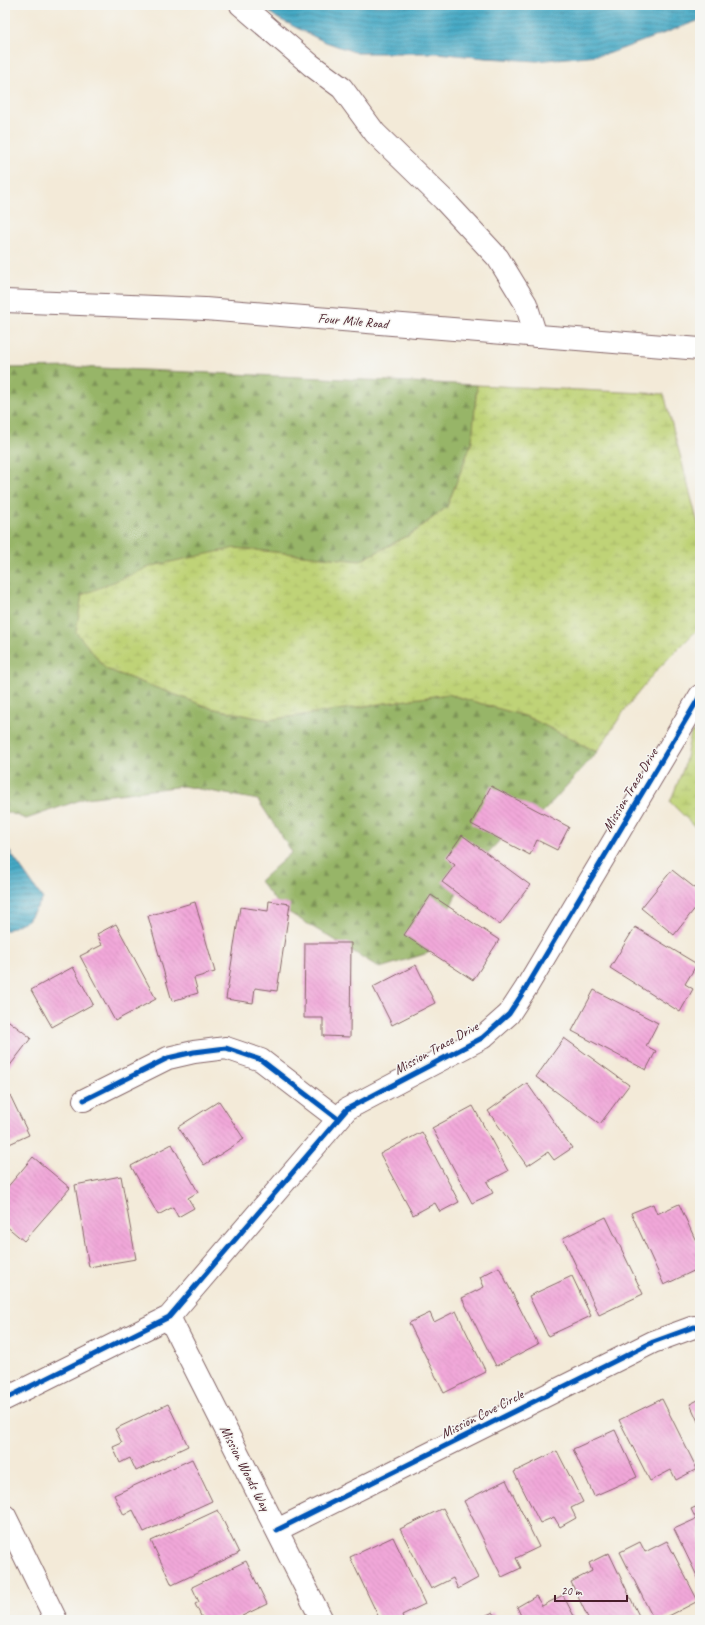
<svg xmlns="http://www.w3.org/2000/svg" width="705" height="1625" font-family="Caveat,sans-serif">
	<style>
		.forest { fill: url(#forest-firs); stroke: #706a4a }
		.wetland { fill: url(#wetland-marsh); stroke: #847951 }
		.water { fill: url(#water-rules); stroke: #486478 }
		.building { fill: url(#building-back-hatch) }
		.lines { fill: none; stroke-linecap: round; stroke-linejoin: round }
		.minor-casing { stroke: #856668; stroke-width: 24 }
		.major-casing { stroke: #856668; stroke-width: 24 }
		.minor { stroke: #fff; stroke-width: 22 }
		.major { stroke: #fff; stroke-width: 22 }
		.cycleway-casing { stroke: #f6f6f2; stroke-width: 8 }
		.cycleway { stroke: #0057b8; stroke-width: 5 }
		.labels { text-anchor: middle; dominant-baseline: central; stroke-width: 3; stroke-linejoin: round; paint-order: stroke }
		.street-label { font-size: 14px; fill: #4a1f2b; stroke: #f6f6f2 }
	</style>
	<defs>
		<pattern id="forest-firs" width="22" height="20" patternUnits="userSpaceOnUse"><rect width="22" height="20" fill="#97b568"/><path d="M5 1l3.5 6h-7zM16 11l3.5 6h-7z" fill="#7d9356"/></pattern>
		<pattern id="wetland-marsh" width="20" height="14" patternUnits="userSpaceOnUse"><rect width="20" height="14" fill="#bfd377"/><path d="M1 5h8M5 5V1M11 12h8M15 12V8" fill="none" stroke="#a6b567"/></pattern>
		<pattern id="water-rules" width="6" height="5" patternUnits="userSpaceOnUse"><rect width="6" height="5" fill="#45a9c5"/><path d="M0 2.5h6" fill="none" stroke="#3c89a0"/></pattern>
		<pattern id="building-back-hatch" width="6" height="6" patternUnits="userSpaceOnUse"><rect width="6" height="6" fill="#f1a7d9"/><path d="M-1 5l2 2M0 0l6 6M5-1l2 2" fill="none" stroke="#d08fba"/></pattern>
	</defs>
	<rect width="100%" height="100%" fill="#f6f6f2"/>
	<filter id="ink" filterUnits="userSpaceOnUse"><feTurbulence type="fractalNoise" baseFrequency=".025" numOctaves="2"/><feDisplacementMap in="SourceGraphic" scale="8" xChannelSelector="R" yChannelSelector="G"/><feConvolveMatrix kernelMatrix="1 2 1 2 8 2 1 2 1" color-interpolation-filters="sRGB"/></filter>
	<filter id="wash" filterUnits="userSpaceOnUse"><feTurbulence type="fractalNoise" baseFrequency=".012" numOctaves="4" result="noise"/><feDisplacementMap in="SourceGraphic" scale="16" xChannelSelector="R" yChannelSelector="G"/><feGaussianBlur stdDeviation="0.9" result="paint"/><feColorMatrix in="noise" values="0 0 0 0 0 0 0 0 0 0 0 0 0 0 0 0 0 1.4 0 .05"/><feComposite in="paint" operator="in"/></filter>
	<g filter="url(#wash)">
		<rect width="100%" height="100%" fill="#f3ead8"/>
		<path class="forest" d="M78 367 477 385 472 442 447 507 413 533 360 561 235 548 106 669 211 708 268 720 448 694 528 717 597 752 544 811 502 838 464 878 428 953 380 968 280 907 260 881 292 852 258 800 183 786 86 798 26 819 5 811V368Z"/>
		<path class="wetland" d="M477 385 664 394 700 531V627L655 672 626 708 597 752 528 717 448 694 268 720 211 708 106 669 76 632 82 595 152 566 235 548 360 561 413 533 447 507 472 442Z
			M700 730V835L696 828 670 802 684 767 691 733Z"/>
		<path class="water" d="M260 5H700V20L608 54 537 61 485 58 437 53H357L323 41 277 18Z
			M5 845 43 899 28 920 5 931Z"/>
		<g id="blocks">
			<path class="building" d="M491 786 569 827 557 850 537 840 530 855 471 824Z
				M462 835 530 885 500 925 442 882 455 865 446 858Z
				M672 870 700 892V902L674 935 641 908Z
				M431 895 499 940 473 980 404 935Z
				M269 901 290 904 277 991 255 988 253 1003 226 999 240 907 268 911Z
				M195 902 215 972 194 978 198 993 172 1001 148 916Z
				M116 924 156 999 115 1021 80 956 102 945 97 934Z
				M635 927 697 964 685 984 693 989 680 1012 610 968Z
				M305 943H351L350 1037 323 1036V1018H304Z
				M416 965 435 1003 392 1025 373 987Z
				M73 967 93 1004 52 1027 31 990Z
				M594 990 658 1023 646 1046 656 1051 646 1070 572 1031Z
				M5 1018 31 1038 5 1072Z
				M564 1038 629 1085 600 1124 536 1077Z
				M527 1083 572 1148 554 1160 548 1152 527 1166 488 1111Z
				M9 1093 29 1135 5 1146V1095Z
				M219 1101 244 1139 204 1165 178 1127Z
				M473 1106 508 1171 487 1182 493 1193 472 1203 432 1128Z
				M422 1132 459 1202 440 1212 435 1203 413 1215 380 1154Z
				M172 1144 198 1192 188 1198 194 1208 178 1217 173 1207 158 1215 131 1166Z
				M33 1157 70 1188 24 1241 5 1225V1190Z
				M121 1176 136 1259 89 1267 75 1185Z
				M653 1204 657 1214 679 1204 700 1250V1268L664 1285 631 1213Z
				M606 1217 643 1294 599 1315 563 1238Z
				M499 1267 538 1344 496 1366 462 1298 484 1287 480 1277Z
				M572 1276 591 1316 548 1336 529 1296Z
				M456 1311 486 1372 444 1393 409 1323 430 1313 434 1322Z
				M662 1399 697 1469 676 1480 671 1470 650 1481 619 1420Z
				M700 1399V1426L690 1404Z
				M168 1404 188 1446 136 1471 130 1458 120 1463 113 1447 122 1443 115 1429Z
				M615 1430 637 1477 594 1496 573 1449Z
				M557 1451 583 1502 571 1508 576 1518 560 1527 554 1517 540 1523 514 1472Z
				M192 1459 212 1501 144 1532 133 1510 124 1515 114 1495Z
				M506 1480 539 1547 516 1558 521 1568 502 1577 464 1501Z
				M700 1505V1582L674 1529 696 1519 691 1509Z
				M443 1508 478 1578 458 1589 453 1578 431 1589 400 1529Z
				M218 1510 239 1553 172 1585 151 1541Z
				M393 1537 425 1604 402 1615 404 1620H380L350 1557Z
				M667 1541 698 1601 661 1620H654L620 1552 640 1542 645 1552Z
				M609 1553 641 1620H589L571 1582 592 1571 589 1563Z
				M246 1561 267 1604 234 1620H203L195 1604 199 1602 192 1587Z
				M563 1595 576 1620H523L517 1607 536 1596 542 1606Z
				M493 1612 498 1620H477Z"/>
		</g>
	</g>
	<g filter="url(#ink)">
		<use href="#blocks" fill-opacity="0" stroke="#856668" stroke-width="1"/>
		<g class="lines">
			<g class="minor-casing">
				<path id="minor" d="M241 5 311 65 342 88 375 133 444 200 498 258 526 304 536 336
					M84 1100 168 1058 194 1052 226 1048 261 1060 338 1119
					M169 1317 322 1620
					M5 1399 169 1317 347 1109 482 1038 509 1014 526 988 700 696
					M277 1530 653 1342 694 1327 700 1328"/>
			</g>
			<g class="major-casing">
				<path id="major" d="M5 301 205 309 700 349
					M5 1516 56 1620"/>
			</g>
			<use href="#minor" class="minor"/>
			<use href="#major" class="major"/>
			<g class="cycleway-casing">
				<path id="cycleway" d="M84 1100 168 1058 194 1052 226 1048 261 1060 338 1119
					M5 1399 169 1317 347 1109 482 1038 509 1014 526 988 700 696
					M277 1530 653 1342 694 1327 700 1328"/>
			</g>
			<use href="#cycleway" class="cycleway"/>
		</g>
	</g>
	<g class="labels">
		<g class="street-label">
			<text transform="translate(353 321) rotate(5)">Four Mile Road</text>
			<text transform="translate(630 790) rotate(-59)">Mission Trace Drive</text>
			<text transform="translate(436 1048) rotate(-29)">Mission Trace Drive</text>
			<text transform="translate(482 1414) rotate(-27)">Mission Cove Circle</text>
			<text transform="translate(245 1468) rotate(63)">Mission Woods Way</text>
		</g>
	</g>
	<rect width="705" height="1625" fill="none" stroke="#f6f6f2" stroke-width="20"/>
	<path d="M555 1595v6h72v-6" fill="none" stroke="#4a1f2b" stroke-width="2"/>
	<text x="561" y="1595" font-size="12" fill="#4a1f2b" stroke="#f6f6f2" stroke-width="3" paint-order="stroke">20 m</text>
</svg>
